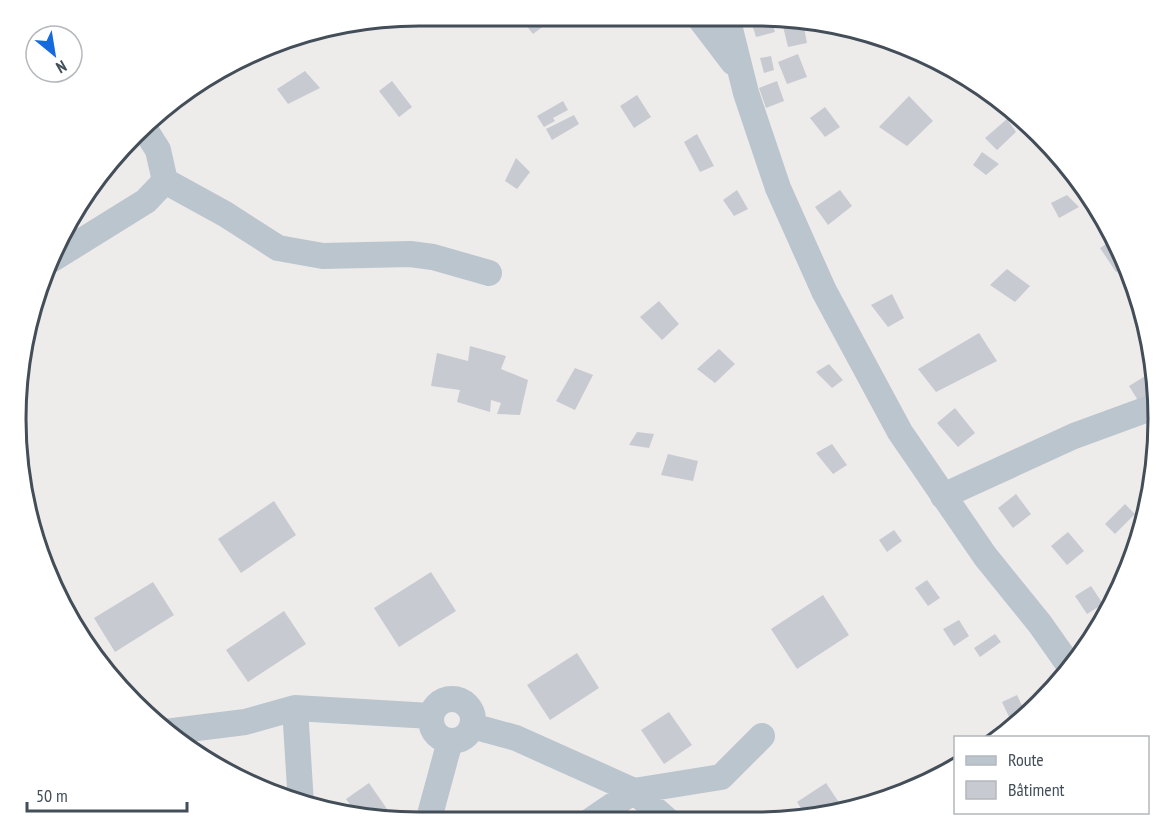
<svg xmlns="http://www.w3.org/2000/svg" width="1173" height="838" font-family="'PT Sans Narrow',sans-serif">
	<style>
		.building { fill: #c7cad0 }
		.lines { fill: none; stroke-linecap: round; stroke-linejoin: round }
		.minor { stroke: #bbc5ce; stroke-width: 26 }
		.rim { fill: none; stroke: #434e58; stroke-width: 3 }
	</style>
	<rect width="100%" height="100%" fill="#eeebeb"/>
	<path class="building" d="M524 17H538L545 25 533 34 521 19Z
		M751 21 772 22 775 32 756 37Z
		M782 22H803L807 43 788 47Z
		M798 54 807 77 787 84 778 62Z
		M771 56 774 70 764 73 760 58Z
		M305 71 320 88 288 104 277 89Z
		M392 81 412 107 399 117 379 91Z
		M777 81 784 101 766 108 759 88Z
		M637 95 651 117 634 128 620 106Z
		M909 96 933 121 907 146 879 127Z
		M563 101 568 110 553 118 555 121 544 127 537 116Z
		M825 107 840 127 825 137 810 118Z
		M574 115 579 124 552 140 546 129Z
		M1007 119 1016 132 997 150 985 138Z
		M1026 126 1029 129 1040 138 1035 142Z
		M697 134 714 166 700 172 684 142Z
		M982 152 999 164 986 175 973 165Z
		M516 158 530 172 517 189 505 181Z
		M737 190 748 209 734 216 723 200Z
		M840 190 852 206 828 225 815 207Z
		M1067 195 1079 207 1059 218 1051 203Z
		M1114 239 1126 266 1116 272 1100 248Z
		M1007 269 1030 286 1015 302 990 285Z
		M892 294 904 318 888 327 871 305Z
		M659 301 679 324 662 340 640 317Z
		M979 333 997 361 936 392 918 369Z
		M470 346 506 356 501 369 528 380 520 415 497 414 501 403 491 400 490 412 457 402 460 390 431 386 437 353 468 361Z
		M719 349 735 364 715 383 697 369Z
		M829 364 843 380 832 388 816 372Z
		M575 368 593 375 575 410 556 401Z
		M1155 370V391L1139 402 1129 386Z
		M955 408 975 433 958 447 937 423Z
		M637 432 654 434 649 448 629 445Z
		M832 444 847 465 833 474 816 453Z
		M21 445 30 458V487L23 490 19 472V446Z
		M668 454 698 461 693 481 661 475Z
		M1016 494 1031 514 1013 528 998 508Z
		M274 501 296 535 241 573 218 539Z
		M1125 504 1135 514 1115 534 1105 524Z
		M894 530 902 541 887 552 879 540Z
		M1068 532 1084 551 1067 565 1051 546Z
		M431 572 456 611 399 647 374 608Z
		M927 580 940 598 928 606 915 588Z
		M153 582 174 615 115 652 94 618Z
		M1091 586 1103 604 1087 614 1075 596Z
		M823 595 849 635 797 669 771 629Z
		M284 611 306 644 248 682 226 650Z
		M959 620 969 636 954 646 943 629Z
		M995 634 1001 642 980 657 974 648Z
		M577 653 599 688 550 720 527 685Z
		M1017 695 1027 716 1012 723 1002 702Z
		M669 712 692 745 664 764 641 730Z
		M369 783 394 819 390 822 359 817 346 799Z
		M826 783 844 810 808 819 797 802Z
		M501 814 506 821 491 822Z"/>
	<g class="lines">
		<path class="minor" d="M701 20 733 62
			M728 21 746 93 778 188 824 291 900 432 985 556 1040 624 1071 668
			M144 128 158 150 165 181
			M51 260 146 201 165 181 225 214 278 248 323 256 410 254 433 257 489 273
			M943 496 1074 436 1156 406
			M431 720a21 21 0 1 1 42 0a21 21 0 1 1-42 0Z
			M295 708 301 804
			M472 726 516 738 634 791 667 820
			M165 732 245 722 295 708 431 716
			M590 821 634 791 721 777 762 736
			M428 822 450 741"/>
	</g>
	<path d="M0 0H1173V838H0ZM419 26H755A393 393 0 0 1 1148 419V419A393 393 0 0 1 755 812H419A393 393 0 0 1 26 419V419A393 393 0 0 1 419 26Z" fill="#fff" fill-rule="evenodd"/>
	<path class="rim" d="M419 26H755A393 393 0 0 1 1148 419V419A393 393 0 0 1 755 812H419A393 393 0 0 1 26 419V419A393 393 0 0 1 419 26Z"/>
	<rect x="954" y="736" width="195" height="78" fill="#ffffff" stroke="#b4b8bc" stroke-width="1.5"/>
	<rect x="966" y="756" width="30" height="9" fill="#bbc5ce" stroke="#b4b8bc" stroke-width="1.5"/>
	<text x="1008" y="766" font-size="18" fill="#434e58">Route</text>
	<rect x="966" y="781" width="30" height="18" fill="#c7cad0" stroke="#b4b8bc" stroke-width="1.5"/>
	<text x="1008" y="796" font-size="18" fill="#434e58">Bâtiment</text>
	<g transform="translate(54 54) rotate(150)"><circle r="28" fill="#ffffff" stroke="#b4b8bc" stroke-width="1.5"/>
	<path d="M0-4.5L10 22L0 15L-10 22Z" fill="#156add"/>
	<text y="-9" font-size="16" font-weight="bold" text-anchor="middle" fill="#434e58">N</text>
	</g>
	<path d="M27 802v9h160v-9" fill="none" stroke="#434e58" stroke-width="3"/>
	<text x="36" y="802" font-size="18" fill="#434e58" stroke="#ffffff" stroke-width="4.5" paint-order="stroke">50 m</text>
</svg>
